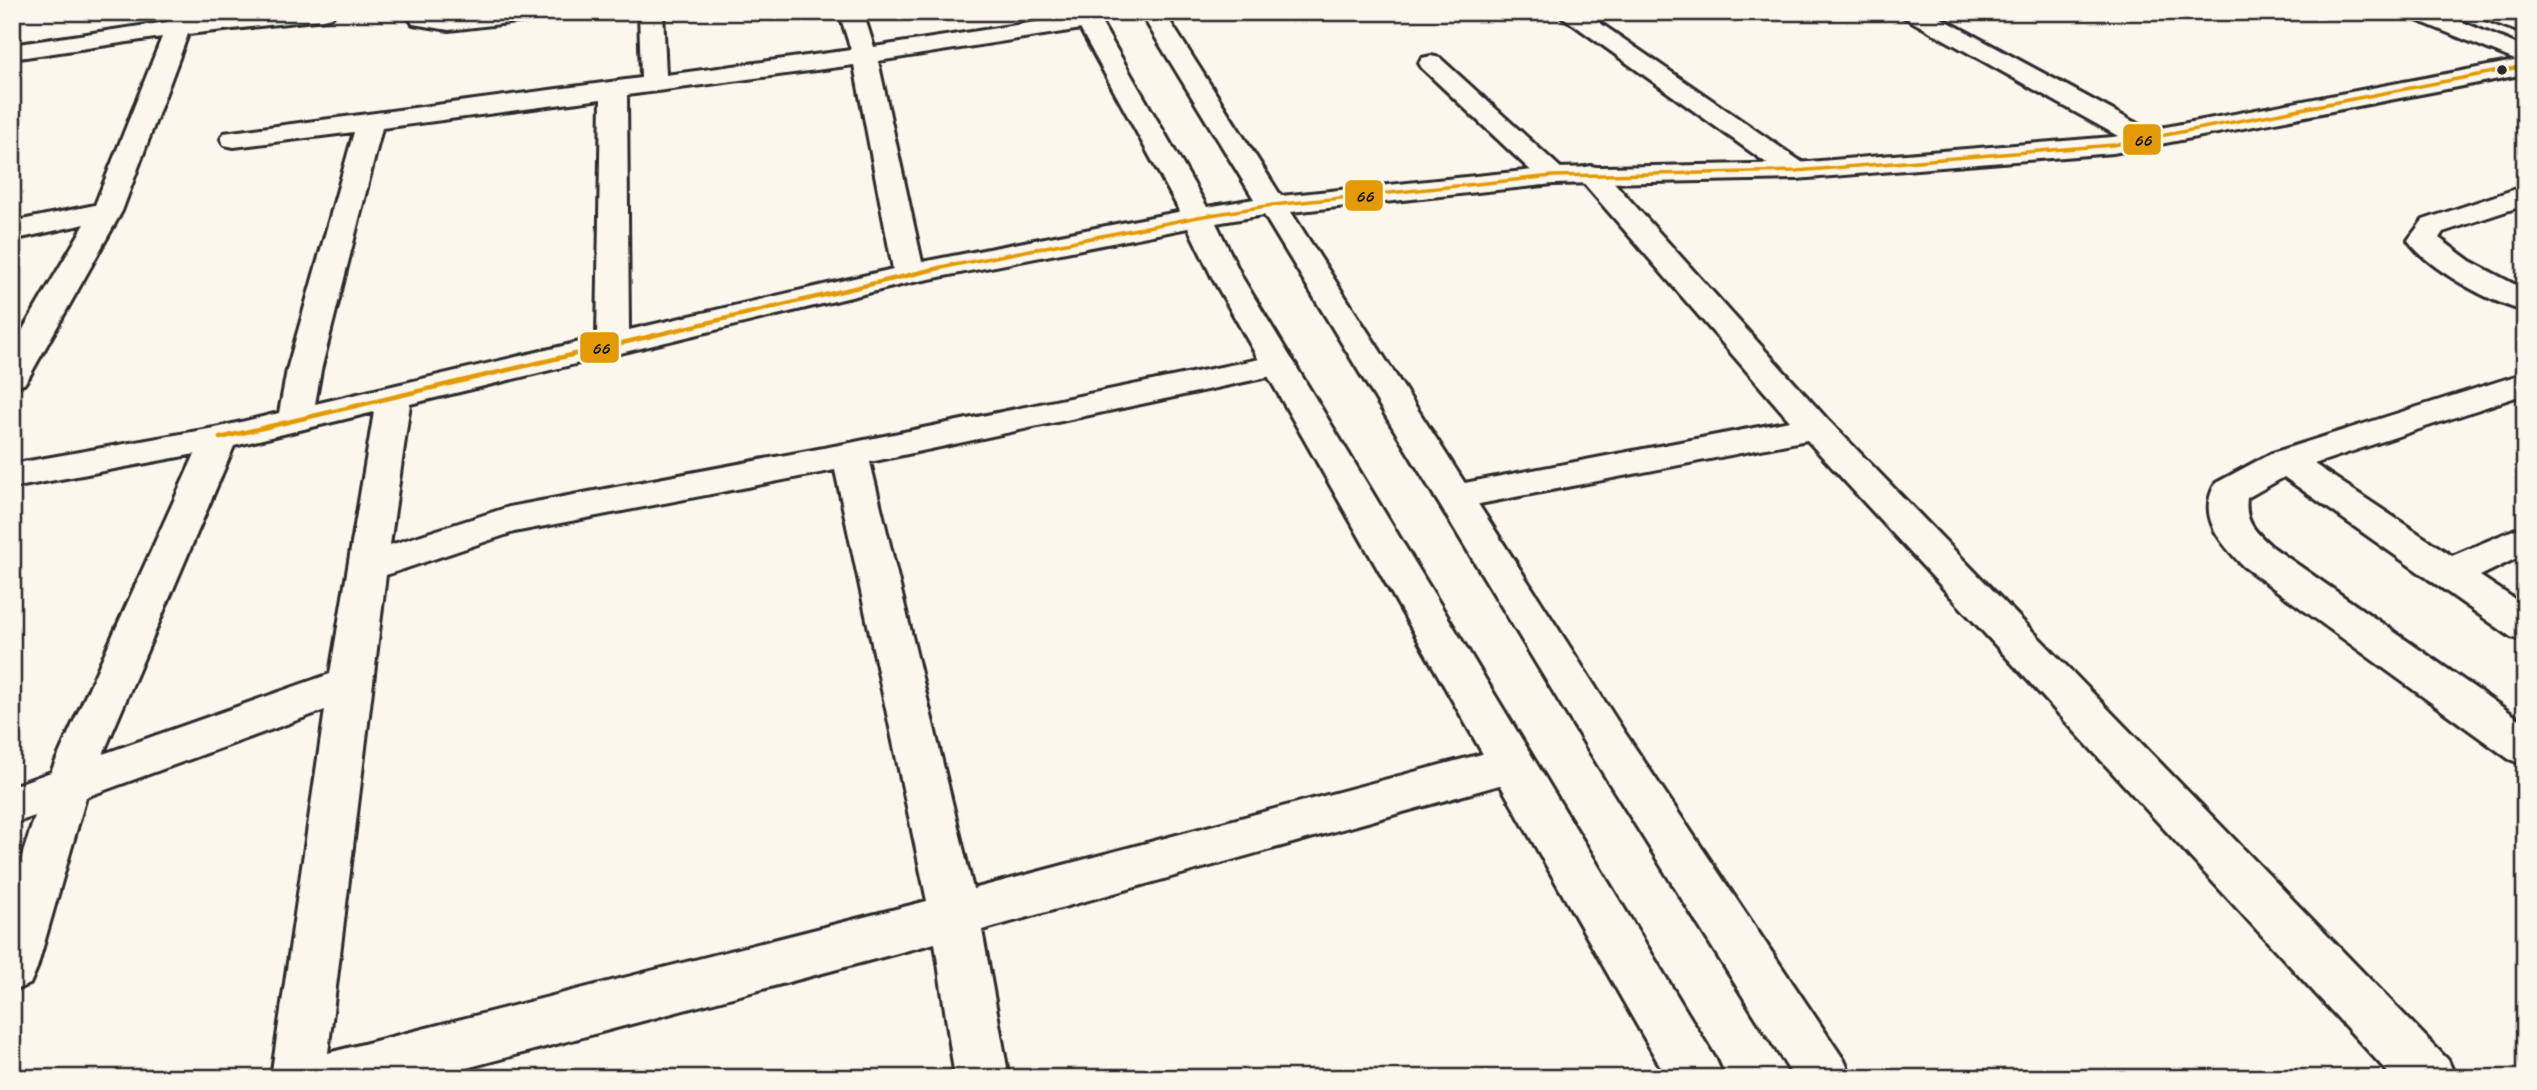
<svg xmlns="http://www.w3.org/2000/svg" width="2537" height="1090" font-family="Caveat,sans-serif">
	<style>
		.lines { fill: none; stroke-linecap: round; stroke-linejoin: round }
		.minor-casing { stroke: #2b2b2b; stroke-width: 6 }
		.tertiary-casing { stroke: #2b2b2b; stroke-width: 6 }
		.secondary-casing { stroke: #2b2b2b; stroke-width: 6 }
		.minor { fill: #fbf7ec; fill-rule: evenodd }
		.tertiary { fill: #fbf7ec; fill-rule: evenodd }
		.secondary { fill: #fbf7ec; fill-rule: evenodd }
		.bus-1-far1-casing { stroke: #fbf7ec; stroke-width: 7 }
		.bus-1-casing { stroke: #fbf7ec; stroke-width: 9 }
		.bus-1-far1 { stroke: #e39a04; stroke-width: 3.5 }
		.bus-1 { stroke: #e39a04; stroke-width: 4.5 }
		.bus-dot { fill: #2b2b2b; stroke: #fbf7ec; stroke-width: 2.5 }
		.line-badge { stroke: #fbf7ec; stroke-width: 2.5 }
		.pale-badge-label { font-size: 19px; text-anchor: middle; font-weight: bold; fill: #111 }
	</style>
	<rect width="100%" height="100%" fill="#fbf7ec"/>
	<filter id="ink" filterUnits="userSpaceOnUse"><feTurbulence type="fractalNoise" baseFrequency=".0143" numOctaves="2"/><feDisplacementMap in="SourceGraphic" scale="14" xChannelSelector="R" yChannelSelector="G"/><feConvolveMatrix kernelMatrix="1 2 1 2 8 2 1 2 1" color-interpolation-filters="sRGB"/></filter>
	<g filter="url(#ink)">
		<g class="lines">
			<g class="minor-casing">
				<path id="minor" d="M169 12H193L191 19 257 12H336L332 17 324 19 188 34 122 211 29 377 24 384 12 387V348L85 224 12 240V222L95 205 162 37 12 59V45L167 22Z
					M405 12 449 16 481 12H556L552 17 544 19 449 30 413 24Z
					M639 12H663L666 75 851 50 839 12H863L874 47 1088 14 1096 16 1100 21 1096 26 1088 28 878 61 922 262 1198 208 1208 211 1213 217 1208 223 1198 226 909 283 410 404 390 545 509 507 850 443 1279 355 1291 358 1296 365 1291 372 870 462 973 889 1512 746 1528 751 1534 764 1528 777 982 930 1009 1078H955L935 943 429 1078H271L325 710 86 797 37 968 30 984 12 991V887L35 816 12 824V786L51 772 195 454 12 488V464L220 427 279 413 287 370 354 132 234 147 224 145 221 139 224 133 641 78ZM854 65 893 269 629 330 627 95ZM601 99 597 338 315 404 321 370 382 128ZM374 412 330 674 103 754 234 446ZM835 470 927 901 328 1053 386 575 514 532Z
					M1556 12H1584L1806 165 1810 171 1806 177 1796 179 1786 177Z
					M1900 12H1930L2156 134 2160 140 2156 146 2146 148 2136 146 1904 17Z
					M1431 56 1440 58 1563 170 1567 176 1563 182 1553 184 1543 182 1422 68 1419 63 1422 58Z
					M1591 166 1601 168 1827 419 2448 1060 2456 1078H2393L1807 440 1454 509 1441 506 1435 497 1441 488 1454 485 1790 421 1581 180 1577 174 1581 168Z
					M2525 186V205L2443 232 2439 238 2470 261 2525 290V311C2491 303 2428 269 2408 240L2423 220Z
					M2525 373V394L2314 464 2452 556 2525 525V554L2480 576 2525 606V641L2511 637 2284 477 2247 498C2244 522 2255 531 2271 546L2525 723V765L2509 759 2243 566C2221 543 2196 516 2216 483L2272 453Z"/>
			</g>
			<g class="tertiary-casing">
				<path id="tertiary" d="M1071 12H1095L1207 207 1254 199 1140 12H1164L1281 196 1553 168 1796 163 2113 137 2525 59V74L2113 153 1796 179 1553 184 1291 212 1623 730 1844 1060 1852 1078H1794L1591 754 1264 215 1216 223 1243 279 1716 1060 1724 1078H1667L1213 279 1183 217Z"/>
			</g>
			<g class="secondary-casing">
				<path id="secondary" d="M2405 12H2438L2525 48V64L2409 17Z
					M2476 12H2509L2525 18V34L2480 17Z"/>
			</g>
			<use href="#minor" class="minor"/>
			<use href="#tertiary" class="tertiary"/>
			<use href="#secondary" class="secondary"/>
			<g class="bus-1-far1-casing">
				<path id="bus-1-far1" d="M944 267 1198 217 1273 205 1553 176 1796 171 2113 145 2525 66"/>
			</g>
			<g class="bus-1-casing">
				<path id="bus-1" d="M220 438 952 265"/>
			</g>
			<use href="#bus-1-far1" class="bus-1-far1"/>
			<use href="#bus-1" class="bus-1"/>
		</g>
	</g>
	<circle class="bus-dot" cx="2502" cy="70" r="6"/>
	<g class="line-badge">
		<rect x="2122" y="123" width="40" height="33" rx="7" fill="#e39a04"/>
		<rect x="1344" y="179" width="40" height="33" rx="7" fill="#e39a04"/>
		<rect x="579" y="331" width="41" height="33" rx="7" fill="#e39a04"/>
	</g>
	<g class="pale-badge-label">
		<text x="2142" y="146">66</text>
		<text x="1364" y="202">66</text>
		<text x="600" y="354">66</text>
	</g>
	<rect width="2537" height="1090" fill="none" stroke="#fbf7ec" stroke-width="42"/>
	<rect x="21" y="21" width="2495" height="1048" fill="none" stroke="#2b2b2b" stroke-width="2.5" filter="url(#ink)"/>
</svg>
